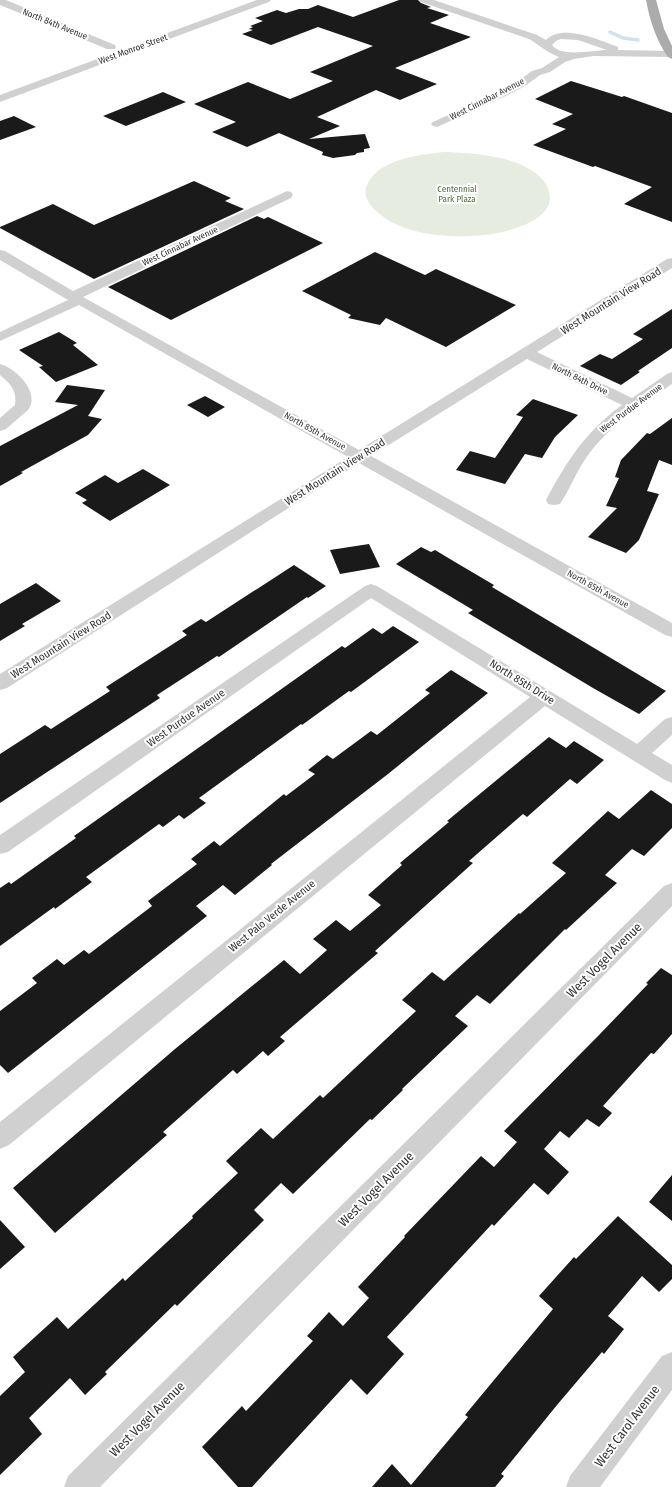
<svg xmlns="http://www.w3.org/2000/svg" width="672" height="1487" font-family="'Fira Sans Condensed',sans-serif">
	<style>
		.green { fill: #e6ecdf }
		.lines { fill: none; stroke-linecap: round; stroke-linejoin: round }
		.stream { stroke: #cfe2ee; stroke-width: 3.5 }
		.building { fill: #1a1a1a }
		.minor { fill: #d0d0d0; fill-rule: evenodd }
		.major { fill: #ababab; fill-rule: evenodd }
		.labels { text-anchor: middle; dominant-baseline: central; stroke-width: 4; stroke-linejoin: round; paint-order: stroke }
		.far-street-label { font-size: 9px; fill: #333; stroke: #fff }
		.far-park-label { font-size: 9px; fill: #56703f; stroke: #fff }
		.street-label { font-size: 11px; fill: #333; stroke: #fff }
		.near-street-label { font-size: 13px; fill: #333; stroke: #fff }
	</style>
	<rect width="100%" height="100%" fill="#fff"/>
	<path class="green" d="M444 152C475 153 530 156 547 186 549 191 551 198 549 204 544 217 528 224 516 228 481 241 410 240 381 215 373 209 363 199 366 188 375 159 419 155 444 152Z"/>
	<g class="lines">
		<path class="stream" d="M610 32 623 38 638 40"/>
	</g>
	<path class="building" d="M399 0H418L421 3 431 7 427 8 449 15 430 23 471 37 395 68 437 84 400 100 376 90 317 117 340 126 309 139 365 134 370 148 364 149V152L357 153 355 155 333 158 322 155 323 152 279 133 247 147 212 132 236 122 194 104 248 82 290 99 333 81 310 72 373 46 318 27 271 45 242 34 253 30 249 29 253 27 250 26 263 21 255 18 277 10 286 13 299 9H308L318 5 353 17Z
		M571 81 622 97 624 96 672 113V222L624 204 652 187 595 166 593 167 533 145 566 129 552 124 573 114 535 99Z
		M163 92 186 102 126 126 103 116Z
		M14 116 36 127 0 140V121Z
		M194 181 231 198 225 201 244 209 94 279 0 228V227L53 204 94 225Z
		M257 216 264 219 268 217 323 243 171 320 108 287Z
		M375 252 425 275 436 269 516 305 446 347 386 318 380 325 348 318 351 315 302 291Z
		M672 309V348L638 371 640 372 621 385 580 366 600 354 612 359 643 339 633 334Z
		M59 332 77 343 73 345 98 365 56 382 39 367 43 366 19 350Z
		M67 385 105 390 88 416 102 419 88 435 21 472 23 473 0 486V446L78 405 55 402Z
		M205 396 225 407 208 417 187 405Z
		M533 399 578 415 555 437 542 458 525 454 505 484 456 470 470 451 495 458 523 417 516 415Z
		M672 418V465L659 460 647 491 659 494 639 540 626 553 588 537 617 508 606 506 619 478 615 477 621 460 647 433 650 434Z
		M143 469 170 485 110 521 82 503 87 500 75 493 105 475 118 483Z
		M369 544 380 567 340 574 330 550Z
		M421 547 431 552 435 550 455 562 494 585 492 587 666 691 639 714 593 688 468 613 473 610 396 564Z
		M294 565 326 586 308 598 307 597 219 657 217 656 157 695 160 698 0 803V754L45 725 51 729 110 691 106 687 187 635 182 631 201 619 206 622Z
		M36 583 61 601 22 624 25 626 0 641V604Z
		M393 626 419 642 351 692 349 691 302 725 301 724 199 798 206 803 184 819 179 815 163 827 159 824 86 877 92 882 55 909 54 907 0 946V888L9 882 11 884 76 838 74 836 342 646 345 648 373 628 382 634Z
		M451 670 488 693 388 774 271 864 272 865 235 895 223 885 196 906 207 916 8 1073 0 1065V1011L37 983 32 978 57 959 64 965 84 950 89 954 152 906 148 901 197 864 191 859 214 841 220 846 284 794 286 796 315 774 308 770 327 755 333 759 371 731 377 735 430 693 425 690Z
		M549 737 566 748 574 741 604 760 577 784 570 779 527 817 523 814 469 861 473 863 375 951 378 953 280 1037 285 1041 268 1056 263 1051 237 1074 233 1070 163 1132 167 1135 55 1233 13 1188 175 1049 284 960 300 974 327 950 313 939 336 920 350 931 381 905 368 895 402 865 400 863 449 822 447 821Z
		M651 790 672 804V828L644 856 632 849 605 875 617 883 566 930 565 929 490 1004 477 995 455 1016 468 1026 402 1089 403 1090 372 1120 370 1119 293 1194 281 1183 254 1210 264 1220 177 1306 175 1304 105 1372 107 1374 85 1395 70 1378 29 1418 42 1434 0 1475V1396L25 1372 13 1357 57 1317 68 1329 123 1278 125 1281 193 1218 192 1216 238 1173 226 1161 261 1128 273 1139 320 1095 323 1098 416 1011 402 1000 432 972 444 981 519 913 520 914 566 873 552 863 608 811 619 819Z
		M661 968 672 975V1034L654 1054 651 1053 603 1106 612 1113 599 1127 587 1119 569 1138 560 1131 544 1149 569 1172 548 1195 534 1183 494 1226 492 1224 387 1337 404 1354 367 1395 351 1379 252 1487H238L202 1447 242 1406 246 1411 313 1341 307 1336 329 1312 343 1326 369 1298 358 1287 405 1237 404 1236 481 1156 494 1167 517 1142 504 1131 600 1034 648 984 646 983Z
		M672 1175V1221L649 1202Z
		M618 1216 672 1265V1279L659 1292 642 1276 608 1316 624 1329 604 1354 602 1352 557 1405 501 1474 504 1476 495 1487H372L392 1464 411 1485 468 1417 465 1415 553 1309 539 1296 574 1257 576 1259Z
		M0 1220 25 1247 0 1269Z"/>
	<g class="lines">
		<path class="minor" d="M0 0H6L115 45 116 47 115 49H107L0 5Z
			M257 0H271L269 2 0 102V95Z
			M419 0H434L537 35 546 40C561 23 600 40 618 47V50L672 51V57L593 56 574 59 565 62 550 72 540 75 525 86 508 95 437 127 433 126 431 124 433 122 500 91 517 82 532 71 542 68 559 57C546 52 541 46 529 39L421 2ZM561 39 578 40 607 50C594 50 561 58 552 45L556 41Z
			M287 191 291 192 293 195 291 198 83 297 359 450 667 259 672 258V268L537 352 632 398 667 374 672 372V384C641 406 608 426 586 458 576 472 570 489 560 504L554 505 548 504 546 500C567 461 585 432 622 405L527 359 371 456 672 623V637L665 635 359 463 7 688 0 690V674L348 457 79 305 0 341V332L68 300 0 260V250L5 251 73 291Z
			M0 364C16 368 41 393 28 410L6 429 0 431V418L15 405C17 391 11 384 0 375Z
			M371 584 377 586 637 744 665 719 672 717V735L652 753 672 765V783L665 780 545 706 9 1145 0 1149V1122L530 697 371 598 8 852 0 854V835L365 586Z
			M672 883V906L100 1487H64L68 1476 664 886Z
			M672 1352V1390L600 1487H566L570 1476 662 1356Z"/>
		<path class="major" d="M646 0H656L664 29 672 46V59L668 57C656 40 650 21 646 0Z"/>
	</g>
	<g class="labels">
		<g class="far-street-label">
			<text transform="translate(55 24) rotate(22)">North 84th Avenue</text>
			<text transform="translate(133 49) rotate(-20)">West Monroe Street</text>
			<text transform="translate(487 99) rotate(-27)">West Cinnabar Avenue</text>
			<text transform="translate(180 246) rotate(-25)">West Cinnabar Avenue</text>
			<text transform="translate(580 379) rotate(26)">North 84th Drive</text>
			<text transform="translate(631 408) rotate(-37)">West Purdue Avenue</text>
			<text transform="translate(315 431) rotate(29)">North 85th Avenue</text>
			<text transform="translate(598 589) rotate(29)">North 85th Avenue</text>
		</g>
		<g class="far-park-label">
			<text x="457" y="189">Centennial<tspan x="457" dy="10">Park Plaza</tspan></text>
		</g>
		<g class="street-label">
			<text transform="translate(611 301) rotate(-32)">West Mountain View Road</text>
			<text transform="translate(335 472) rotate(-32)">West Mountain View Road</text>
			<text transform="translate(61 645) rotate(-32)">West Mountain View Road</text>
			<text transform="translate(522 682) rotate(32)">North 85th Drive</text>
			<text transform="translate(186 718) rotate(-35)">West Purdue Avenue</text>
			<text transform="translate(272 916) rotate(-39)">West Palo Verde Avenue</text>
		</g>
		<g class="near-street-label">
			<text transform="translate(604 960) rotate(-45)">West Vogel Avenue</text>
			<text transform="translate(376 1189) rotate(-45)">West Vogel Avenue</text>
			<text transform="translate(147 1419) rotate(-45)">West Vogel Avenue</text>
			<text transform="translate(627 1426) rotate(-53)">West Carol Avenue</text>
		</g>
	</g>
</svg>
